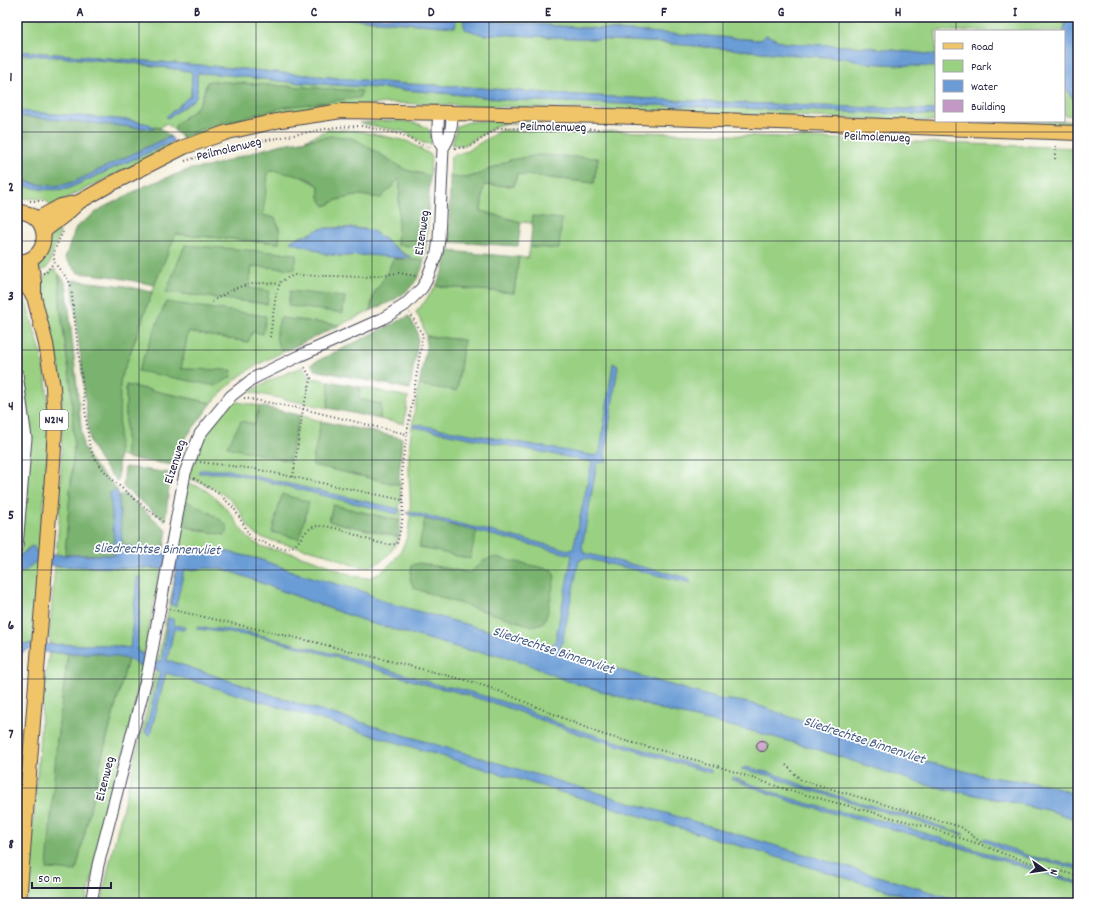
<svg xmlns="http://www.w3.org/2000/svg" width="1095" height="920" font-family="Dekko,sans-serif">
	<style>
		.green { fill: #99d082; stroke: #5e795e; fill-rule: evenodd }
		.forest { fill: #7ab270; stroke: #4e6a56 }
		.water { fill: #6b9cd5; stroke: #465f88 }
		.building { fill: #c498c4 }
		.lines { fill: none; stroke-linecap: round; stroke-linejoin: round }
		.minor-casing { stroke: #424153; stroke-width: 13 }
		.major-casing { stroke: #424153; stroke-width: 16 }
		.path { stroke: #424153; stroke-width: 2; stroke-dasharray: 1 3; stroke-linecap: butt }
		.minor { stroke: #fff; stroke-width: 11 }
		.major { stroke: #f0c469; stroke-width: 14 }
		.grid { fill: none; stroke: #22223b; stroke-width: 1; stroke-opacity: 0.55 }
		.labels { text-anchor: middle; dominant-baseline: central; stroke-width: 3.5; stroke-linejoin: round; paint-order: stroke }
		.shield { fill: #fff; stroke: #646476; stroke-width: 1 }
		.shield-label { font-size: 12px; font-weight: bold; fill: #22223b }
		.street-label { font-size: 13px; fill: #22223b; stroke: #fff }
		.water-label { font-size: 14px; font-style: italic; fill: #435980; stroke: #fff }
		.neatline { fill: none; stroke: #22223b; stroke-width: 1.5 }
		.grid-label { font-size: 13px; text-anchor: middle; font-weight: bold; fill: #22223b }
	</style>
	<rect width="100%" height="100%" fill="#fff"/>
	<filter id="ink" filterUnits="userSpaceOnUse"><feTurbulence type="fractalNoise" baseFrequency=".025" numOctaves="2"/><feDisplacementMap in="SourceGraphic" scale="8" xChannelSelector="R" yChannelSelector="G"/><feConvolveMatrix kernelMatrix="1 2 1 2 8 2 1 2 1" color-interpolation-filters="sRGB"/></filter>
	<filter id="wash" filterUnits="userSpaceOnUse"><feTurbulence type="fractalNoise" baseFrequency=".012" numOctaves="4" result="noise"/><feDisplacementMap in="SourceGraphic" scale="16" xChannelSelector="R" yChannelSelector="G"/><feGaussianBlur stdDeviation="0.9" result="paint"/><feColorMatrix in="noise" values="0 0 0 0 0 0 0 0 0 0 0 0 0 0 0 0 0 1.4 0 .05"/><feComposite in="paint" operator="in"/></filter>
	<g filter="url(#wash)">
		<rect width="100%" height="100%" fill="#f4eeda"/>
		<path class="green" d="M17 17H329L455 27 456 22 406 17H475V18L463 21 484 35 494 34 650 42 808 56 848 58 865 63 936 67V110C817 106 698 102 579 95 521 92 462 85 404 84L199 65 17 51Z
			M489 17H1066L1064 31H936V55L867 47 784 43 766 35 760 40 490 21Z
			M17 54 133 63 189 71 192 73 191 95 166 117 168 118 188 104 197 91V74L198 73C228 74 259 79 289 82 362 87 435 91 508 100L936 115V121L391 103 315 108 185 142 182 137C239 113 302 104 362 91L210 81 207 82 201 100 195 110 184 117 175 126V131L166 123 160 128 129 120 17 111Z
			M1064 85 1078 106V116L1064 115Z
			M384 121C395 121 419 120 428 129 432 132 431 139 432 144L423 143 405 132 359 123Z
			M479 121 543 124H503L496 126 465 145H452L457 126 469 122Z
			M947 121H1078V126Z
			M330 129 358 131 407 141 431 155 430 176 406 170 355 139 344 137 332 136 305 140Z
			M501 130 596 132 618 131 1078 148V796L1050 785 989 777 910 758 840 735 757 705 738 701 718 699 579 658 565 651 388 603 362 591 297 573 259 559 224 551 176 549 179 525 206 532 215 516 183 499 188 483C192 485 198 486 202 488 211 493 227 508 233 517 240 527 245 538 257 544 268 550 279 550 291 553 301 556 311 559 320 562 334 567 358 581 372 577 378 575 385 569 389 565 421 537 407 493 409 456 410 432 415 408 419 385L457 390 464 340 426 336 422 323 416 312 426 300 436 286 514 293 519 257 528 258 530 247 559 248 533 216 532 223 521 222 481 211 483 185 514 186 517 174 594 183 598 158 477 175 466 178 450 177 451 156 467 151ZM419 563 470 573 476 568 445 599Z
			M174 141 169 148 50 206 45 199 17 198V184C37 190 47 190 67 189Z
			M271 171C288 171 305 177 319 186V197L325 206 337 200 360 195 381 198 399 178 400 184 397 245 426 247 424 260 393 259 386 277 374 293 370 311 340 325 280 318C278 332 273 340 283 352 251 367 236 376 212 403L126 385V457L118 456 120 381 161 268 175 234 279 243 280 233 279 225 263 215 268 173ZM327 228C338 228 365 226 374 232 387 239 396 250 411 257L369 255 341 256 326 254 314 249 297 237 307 235ZM185 245 295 269 252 266 249 288 267 304 167 292ZM166 302 254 332 249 337 248 342 188 332 181 369 232 371H138Z
			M58 228 60 232C58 238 56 243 54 248 51 258 51 269 39 272 40 257 49 239 58 228Z
			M54 269 59 274 60 306 71 387 74 444 65 555H56L59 523 61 472 62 412 61 377 41 280Z
			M17 282 24 295 40 349 46 379 50 424 40 553 36 552 34 547H29L21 555H19L28 451V427L26 395 17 354Z
			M303 367 311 378 329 381 328 408 249 392C266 381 284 374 303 367Z
			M360 387 408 397 404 424 380 419 381 404 359 399Z
			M238 402 259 406 255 424 289 461 299 415 321 421 313 465 400 485 401 501 399 506 402 513 400 521 333 505 329 521 399 537C393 552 381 566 364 567 351 567 338 558 326 554 309 549 291 546 273 541 267 539 258 537 254 533 246 526 243 515 237 507 225 492 206 484 188 478L199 444 217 419 232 403Z
			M34 563 39 564 33 644H17V573L25 571Z
			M55 566 161 569 144 654 130 648 106 645 50 644 49 637Z
			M209 568 224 569 328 608 371 623 467 650 500 655 520 661 565 680 670 712 756 732 813 748 926 785 1030 806 1051 811 1078 820V903H967L296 703 171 661 157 662 173 588 176 569 191 570Z
			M49 653H68L57 739 76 871 102 757 128 659 143 667 130 728 86 903H27L43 696Z
			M156 669 929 903H101C117 825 139 747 156 669Z"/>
		<path class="forest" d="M210 81 362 91 359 98 285 107 204 128 182 137 175 131V126C180 119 189 116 195 109 202 102 205 92 207 82Z
			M17 116 153 129 154 127 160 128 171 137 168 138H166L74 182 65 185 57 186H46L17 179Z
			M332 136 344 137 355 139 406 170 430 176 426 247 397 245 400 184 399 179 381 198 360 195 337 200 325 206 319 197V186L307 178 276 171H271L268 173 263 215 275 218C279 226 280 233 279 243L176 234 154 285 109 276 78 273 65 258 76 227 102 208 147 185 191 169 208 167 257 151 283 144Z
			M538 155 598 158 594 183 517 174 514 186 484 185 481 211 521 222 518 246 449 242 450 177 466 178 477 175 510 160Z
			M533 216 562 219 559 249 530 247Z
			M185 245 297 254 295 269 252 266 249 288 269 291 267 304 166 292Z
			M448 251 519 257 514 293 436 286 444 269Z
			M393 259 424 260C418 291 395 300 370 311L374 293 385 277Z
			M59 274 65 282 67 289 83 446C92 468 104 473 118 491L110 492 115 555H65L74 444 71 387 60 306Z
			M72 280 125 286 152 292 120 381 118 482C105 469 96 458 90 441Z
			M290 291 345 297 343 313 288 306Z
			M166 302 266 316 263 334 254 332 252 333 248 342 188 332 181 369 232 370 231 377 216 386 138 371Z
			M409 316 417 331 418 339 410 389 315 370 311 364Z
			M280 318 340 325 283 352C273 340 277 332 280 318Z
			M426 336 464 340 457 391 419 385 426 348Z
			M329 381 360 387 359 399 381 404 380 419 328 408Z
			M126 385 212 403 185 439 173 465 126 458Z
			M259 406 299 415 289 461 227 447 241 421 255 424Z
			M321 421 402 438 399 479 400 485 312 465Z
			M125 467 171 473 165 521 123 487Z
			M125 494 167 530 163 554 158 555 122 544 119 496Z
			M282 494 309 502 299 539 272 532Z
			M183 499C192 504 223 518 227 526 228 529 227 530 227 533L223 535 179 525Z
			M333 505 400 521 399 537 329 521Z
			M425 519 477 531 470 559 419 547Z
			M495 557 552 570 555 577 547 615 543 623 532 626 445 599 414 588 410 579 412 565 419 563 470 573 483 561Z
			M68 653H98L128 659 102 757 76 871 47 869 57 739Z"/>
		<path class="water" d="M329 17H406L454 19 456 22 455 27Z
			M475 17H489L490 21 613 30 696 35 744 39 760 40 766 35 784 43 867 47 936 55V67L865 63 848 58 808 56 650 42 494 34 484 35 465 29 463 21 475 18Z
			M1066 17H1078V106L1064 85V31Z
			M17 51 199 65 404 84C462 85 521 92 579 95 698 102 817 106 936 110V115L508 100C435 91 362 87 289 82 259 79 228 74 198 73L197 74V91L196 98 168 118 166 117 191 95 192 73 189 71 133 63 17 54Z
			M17 111 129 120 149 124 154 127V129L17 116Z
			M171 137 174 141 67 189C48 191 36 189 17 184V179C39 185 52 189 74 182L166 138H168Z
			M327 228H353L373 231 403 254 412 257 399 258 369 255 341 256 326 254 314 249 290 242C295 236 302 238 308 235 317 230 316 229 327 228Z
			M613 363 618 366 605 455 607 462 597 463 582 547 584 553 689 578 691 583 584 558 579 561 562 643 560 650 579 658 718 699 738 701 757 705 840 735 910 758 989 777 1050 785 1078 796V820L1051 811 1030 806 926 785 813 748 756 732 670 712 565 680 520 661 500 655 467 650 371 623 328 608 224 569 209 568 184 570 176 606 171 605 176 569 55 566 34 563 25 571 17 573V555H21L32 546 34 547 36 552 56 555H115L110 492 118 491 122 544 158 555 176 549 206 550 224 551 259 559 297 573 362 591 388 603 549 647 555 642 572 555 407 514V511L569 550 573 549 592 462 413 427 414 424 596 456 600 452Z
			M200 470H228L399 509 398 514 240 475 225 473H198Z
			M137 577H141L137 651 157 662H161L168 618 173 619 174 625 185 627 184 630 174 629 167 661H170L296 703 968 903H929L166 673 150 735 145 733 160 671 138 665 128 659 98 653H49L28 649 21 653 17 687V644L106 645 130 648Z
			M197 627 248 632 358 660 442 686 457 688 514 705 565 726 711 770V773L576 733 503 706 450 690 437 688 336 657 261 637 197 629Z
			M746 767 775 774 807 787 922 820 964 834V835L796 786 772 776 741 769Z
			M732 777C758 786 784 797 810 804 843 813 876 818 908 828L1078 882V884L951 845 795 803 734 780 731 779Z
			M984 838 1029 856 1078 866V869L1024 857 1002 850 983 840Z"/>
		<g id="blocks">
			<path class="building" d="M756.5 746a5.5 5.5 0 1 1 11 0a5.5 5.5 0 1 1-11 0Z"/>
		</g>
	</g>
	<g filter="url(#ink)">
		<use href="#blocks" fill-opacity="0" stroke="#424153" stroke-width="1"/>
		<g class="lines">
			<g class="minor-casing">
				<path id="minor" d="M443 148C451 137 452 125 452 112
					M17 374 26 438 17 546
					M91 903 98 865 148 672 185 473 200 434 231 396 254 378 299 356 382 319 405 305 422 288 426 281 437 253 439 239 443 148C436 136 438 125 439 112"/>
			</g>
			<g class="major-casing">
				<path id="major" d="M17 212C52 211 53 262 17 262
					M37 219 61 206 79 202
					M44 231 66 214 79 202 111 184 184 147 228 132 281 120 342 111 609 116 1078 133
					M18 262 25 284 34 297
					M19 903 53 464 55 427 53 387 46 344 34 297V282L30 260"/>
			</g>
			<path class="path" d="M455 148 469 147 498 128 599 129
				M1055 159 1056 144
				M185 161 226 148 335 127 361 126 400 134 420 144 430 147
				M30 201H44
				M63 232C59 240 51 254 55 263 60 272 69 277 71 287L89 443C91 449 92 455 96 460 112 484 143 505 165 523
				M43 273H46L54 262
				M212 302C236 285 252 281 280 284
				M270 337 276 294 281 281 294 275 366 277 399 273 416 276
				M244 398 303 409 406 434
				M200 462 255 469 403 500
				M293 477 303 409 311 378 304 366
				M194 478 219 494 234 508 251 538C260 541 280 550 289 548 302 545 302 526 320 526 346 526 371 547 397 544L402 522 403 500 402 465 423 335 410 313
				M169 609 314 642 473 682 499 691 601 734 717 766 785 789 927 827 985 846 1004 854 1035 864 1078 876
				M786 765 801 780 961 827 983 844"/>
			<use href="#minor" class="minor"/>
			<use href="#major" class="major"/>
		</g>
	</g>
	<path class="grid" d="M139 17V903M256 17V903M372 17V903M489 17V903M606 17V903M723 17V903M839 17V903M956 17V31M956 121V903M17 132H1078M17 241H1078M17 350H1078M17 460H1078M17 570H1078M17 679H1078M17 788H1078"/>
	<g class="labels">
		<rect class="shield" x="40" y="410" width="28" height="20" rx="3"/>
		<g class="shield-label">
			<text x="54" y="420">N214</text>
		</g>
		<g class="street-label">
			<text transform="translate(553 128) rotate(1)">Peilmolenweg</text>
			<text transform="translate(877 138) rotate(2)">Peilmolenweg</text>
			<text transform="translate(229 150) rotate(-14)">Peilmolenweg</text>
			<text transform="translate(423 233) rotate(-82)">Elzenweg</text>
			<text transform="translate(176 462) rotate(-72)">Elzenweg</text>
			<text transform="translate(106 779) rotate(-76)">Elzenweg</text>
		</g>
		<g class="water-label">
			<text transform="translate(157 550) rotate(1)">Sliedrechtse Binnenvliet</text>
			<text transform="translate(553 651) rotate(18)">Sliedrechtse Binnenvliet</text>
			<text transform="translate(864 741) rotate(18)">Sliedrechtse Binnenvliet</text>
		</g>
	</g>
	<rect width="1095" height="920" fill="none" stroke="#fff" stroke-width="44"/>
	<rect x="935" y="30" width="130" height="92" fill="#ffffff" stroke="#a7a7b1"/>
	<rect x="943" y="43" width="20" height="6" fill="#f0c469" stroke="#a7a7b1"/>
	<text x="971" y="50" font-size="12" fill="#22223b">Road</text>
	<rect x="943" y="60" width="20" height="12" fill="#99d082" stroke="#a7a7b1"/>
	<text x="971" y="70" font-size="12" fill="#22223b">Park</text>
	<rect x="943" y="80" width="20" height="12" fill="#6b9cd5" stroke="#a7a7b1"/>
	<text x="971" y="90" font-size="12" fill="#22223b">Water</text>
	<rect x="943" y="100" width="20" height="12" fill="#c498c4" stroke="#a7a7b1"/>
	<text x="971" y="110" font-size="12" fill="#22223b">Building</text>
	<g transform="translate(1045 870) rotate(103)" stroke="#ffffff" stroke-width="3" paint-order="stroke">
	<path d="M0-3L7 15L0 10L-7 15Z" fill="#22223b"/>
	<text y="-6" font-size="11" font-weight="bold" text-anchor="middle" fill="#22223b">N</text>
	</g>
	<path d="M32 882v6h79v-6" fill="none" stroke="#22223b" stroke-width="2"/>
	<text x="38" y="882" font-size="12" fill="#22223b" stroke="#ffffff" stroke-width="3" paint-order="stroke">50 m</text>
	<rect x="22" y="22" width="1051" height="876" class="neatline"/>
	<g class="grid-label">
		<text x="80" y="16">A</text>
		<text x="197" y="16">B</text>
		<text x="314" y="16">C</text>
		<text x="431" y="16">D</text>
		<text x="548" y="16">E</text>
		<text x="664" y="16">F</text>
		<text x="781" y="16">G</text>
		<text x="898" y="16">H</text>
		<text x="1015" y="16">I</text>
		<text x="11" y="81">1</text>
		<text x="11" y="191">2</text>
		<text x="11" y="300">3</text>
		<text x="11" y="410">4</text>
		<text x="11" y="519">5</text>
		<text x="11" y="629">6</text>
		<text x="11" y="738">7</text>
		<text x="11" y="848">8</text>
	</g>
</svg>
